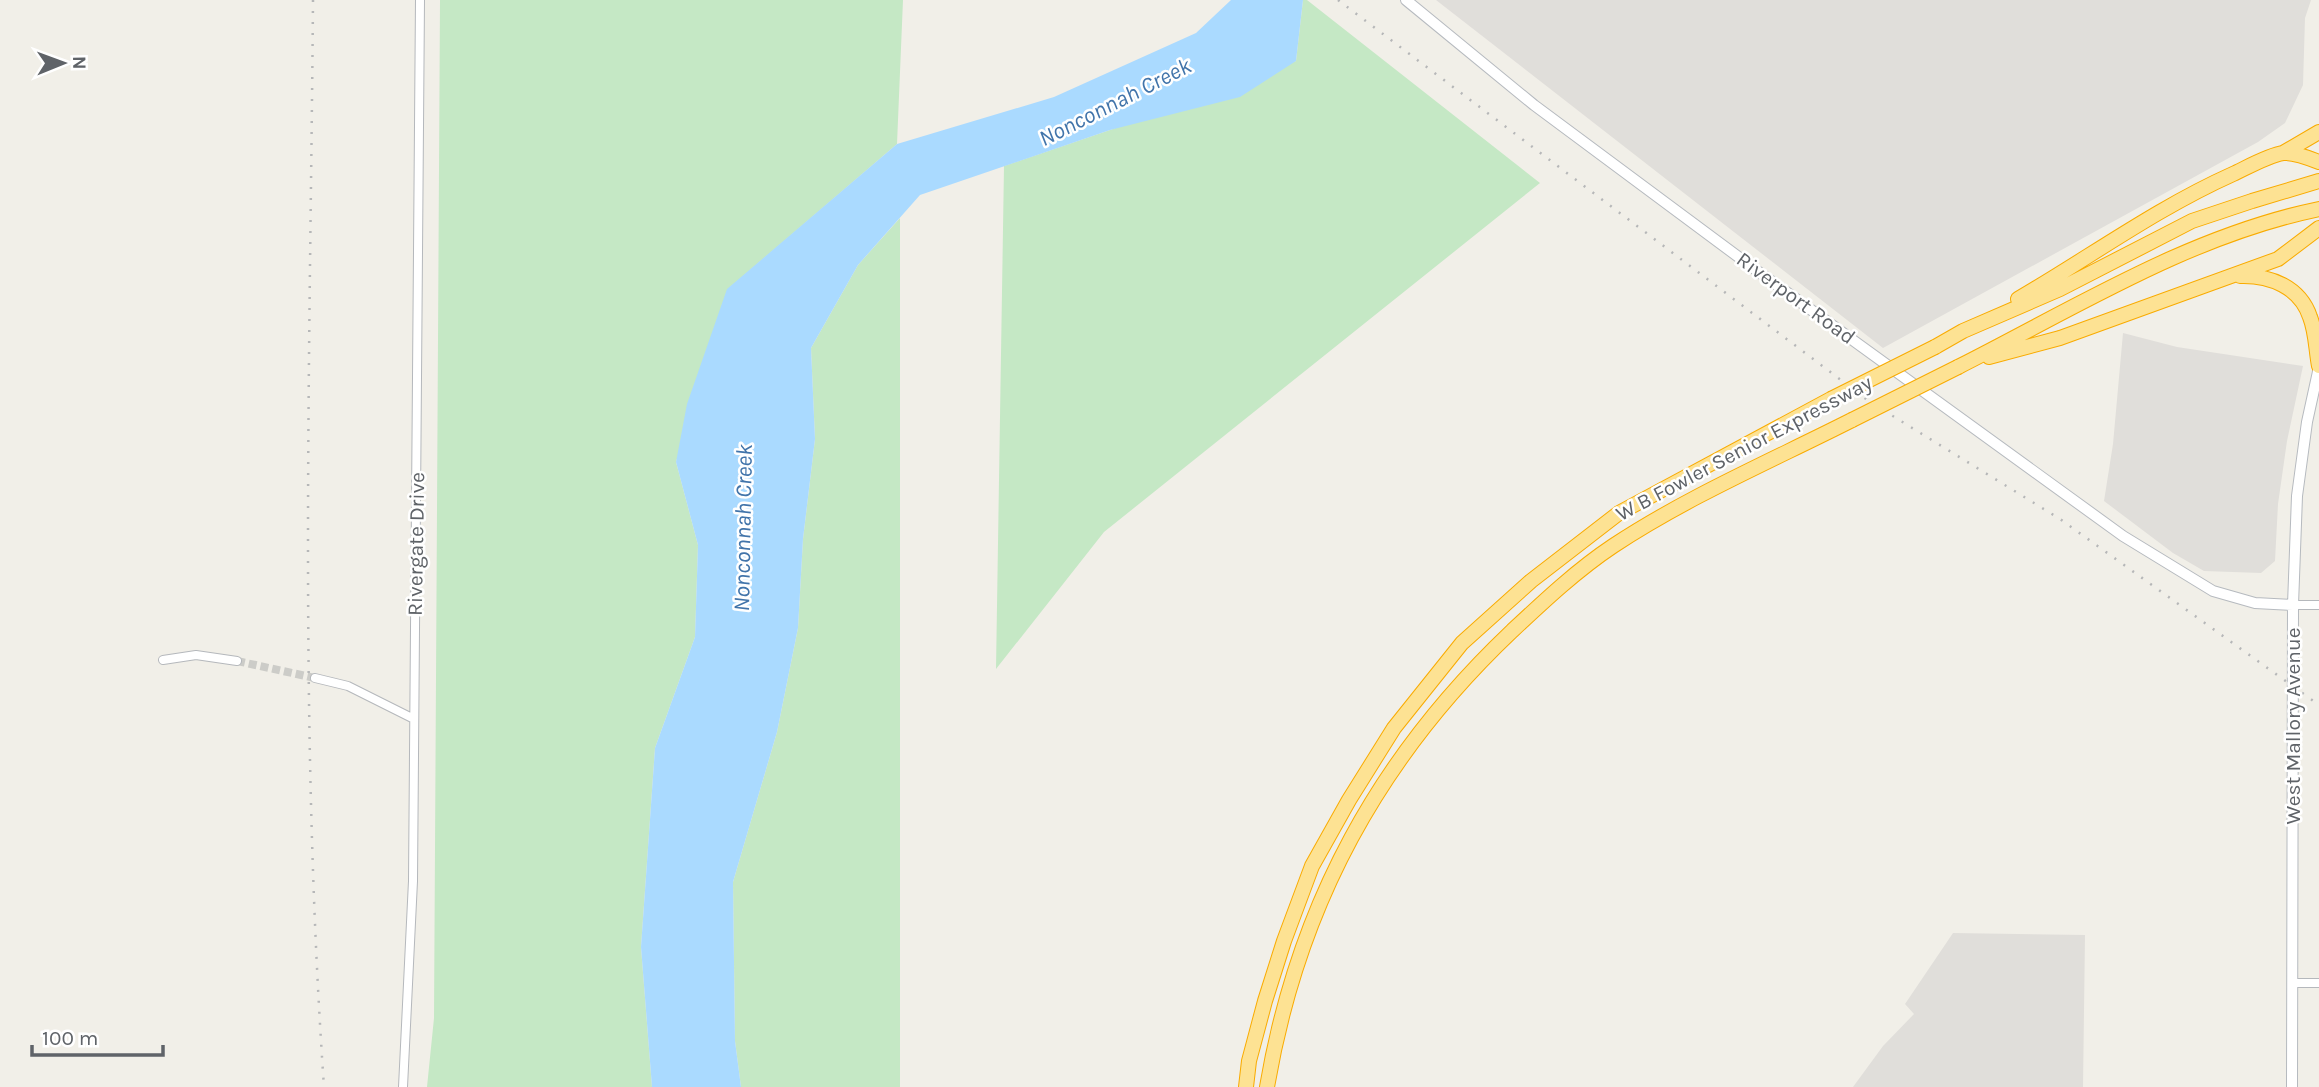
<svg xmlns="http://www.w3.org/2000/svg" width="2319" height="1087" font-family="Karla,sans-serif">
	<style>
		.industrial { fill: #e0deda }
		.green { fill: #c5e8c5 }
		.water { fill: #aadaff }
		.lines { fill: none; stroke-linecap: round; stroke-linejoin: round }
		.minor-tunnel { stroke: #ccccc8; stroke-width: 8; stroke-dasharray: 8 4; stroke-linecap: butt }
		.minor-casing { stroke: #b5b8bc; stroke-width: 10 }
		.secondary-casing { stroke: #b6babf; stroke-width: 12 }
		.motorway-casing { stroke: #f9ab00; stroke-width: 16 }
		.minor { stroke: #fff; stroke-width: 8 }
		.secondary { stroke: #fff; stroke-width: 10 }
		.motorway { stroke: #fde293; stroke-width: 14 }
		.rail { stroke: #b6b7b8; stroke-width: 2.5; stroke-dasharray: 2 9; stroke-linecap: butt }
		.motorway-bridge-casing { stroke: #f9ab00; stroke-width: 16; stroke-linecap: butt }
		.motorway-bridge { stroke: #fde293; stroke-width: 14 }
		.labels { text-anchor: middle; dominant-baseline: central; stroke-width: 5; stroke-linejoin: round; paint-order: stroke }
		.street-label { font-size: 21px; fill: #5f6368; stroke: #fff }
		.water-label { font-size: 23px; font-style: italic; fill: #4174aa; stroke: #fff }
	</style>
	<rect width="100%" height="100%" fill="#f1efe8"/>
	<path class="industrial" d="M1436 0H2311L2305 18 2303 85 2285 123 2258 142 1883 348Z
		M2123 333 2177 347 2303 366 2287 441 2278 504 2275 561 2261 573 2204 571 2173 553 2104 501 2113 444Z
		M1953 933 2085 935 2083 1087H1853L1883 1046 1914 1014 1905 1004Z"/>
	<path class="green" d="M440 0H903L897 144 728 289 676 462 698 545 695 637 655 748 641 947 652 1087H427L434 1018Z
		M1303 0H1307L1540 183 1104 532 996 669 1004 166 1110 130 1296 61Z
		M900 218V1087H741L735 1041 733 882 777 732 798 628 803 539 815 439 811 348 858 265Z"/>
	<path class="water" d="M1231 0H1303L1296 61 1240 97 1110 130 920 195 858 265 811 348 815 439 803 539 798 628 777 732 733 882 735 1041 741 1087H652L641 947 655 748 695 637 698 545 676 462 687 404 727 289 897 144 1054 97 1196 33Z"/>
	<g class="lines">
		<path class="minor-tunnel" d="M237 661 315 678"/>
		<g class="minor-casing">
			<path id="minor" d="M2293 605H2319
				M163 660 196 655 237 661
				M315 678 348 686 414 719
				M2292 983H2319
				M403 1087 413 881 420 0"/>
		</g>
		<g class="secondary-casing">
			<path id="secondary" d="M1406 0 1534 105 1756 270 2123 536 2213 591 2255 603 2293 605
				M2292 1087 2293 605 2297 496 2307 422 2319 367"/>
		</g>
		<g class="motorway-casing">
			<path id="motorway" d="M2283 153 2319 132
				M2240 276C2270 275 2300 287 2310 317 2316 332 2316 350 2319 366
				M2018 299C2090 257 2157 208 2233 174 2246 168 2269 155 2283 153 2294 152 2309 158 2319 162
				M1935 347 1963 331 2060 289 2192 221 2252 201 2319 181
				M1989 357 2060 338 2278 259 2319 228
				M1958 367C2075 308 2189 236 2319 209
				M1246 1087 1249 1061 1265 1001 1284 941 1312 866 1349 800 1394 728 1462 643 1531 581 1619 513 1831 399
				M1267 1087C1298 905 1379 757 1512 631 1544 601 1577 570 1613 546 1687 497 1773 460 1852 420"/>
		</g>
		<use href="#minor" class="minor"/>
		<use href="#secondary" class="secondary"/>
		<use href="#motorway" class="motorway"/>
		<path class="rail" d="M313 0C310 362 299 726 324 1087
			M1338 0 1870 402 2060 519 2319 705"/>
		<g class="motorway-bridge-casing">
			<path id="motorway-bridge" d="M1831 399 1935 347
				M1852 420 1958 367"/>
		</g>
		<use href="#motorway-bridge" class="motorway-bridge"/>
	</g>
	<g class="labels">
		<g class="street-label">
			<text transform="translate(1796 298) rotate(36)">Riverport Road</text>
			<text transform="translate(1744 448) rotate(-28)">W B Fowler Senior Expressway</text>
			<text transform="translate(416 544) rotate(-89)">Rivergate Drive</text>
			<text transform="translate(2293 726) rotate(-90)">West Mallory Avenue</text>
		</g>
		<g class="water-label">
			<text transform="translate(1115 102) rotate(-27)">Nonconnah Creek</text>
			<text transform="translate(743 528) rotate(-89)">Nonconnah Creek</text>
		</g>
	</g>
	<g transform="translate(63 63) rotate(89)" stroke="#ffffff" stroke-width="5" paint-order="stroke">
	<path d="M0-5L12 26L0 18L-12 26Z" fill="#5f6368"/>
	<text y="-10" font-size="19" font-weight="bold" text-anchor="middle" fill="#5f6368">N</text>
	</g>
	<path d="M32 1045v10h131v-10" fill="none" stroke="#5f6368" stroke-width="3.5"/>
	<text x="42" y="1045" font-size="21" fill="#5f6368" stroke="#ffffff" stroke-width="5" paint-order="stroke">100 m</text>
</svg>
